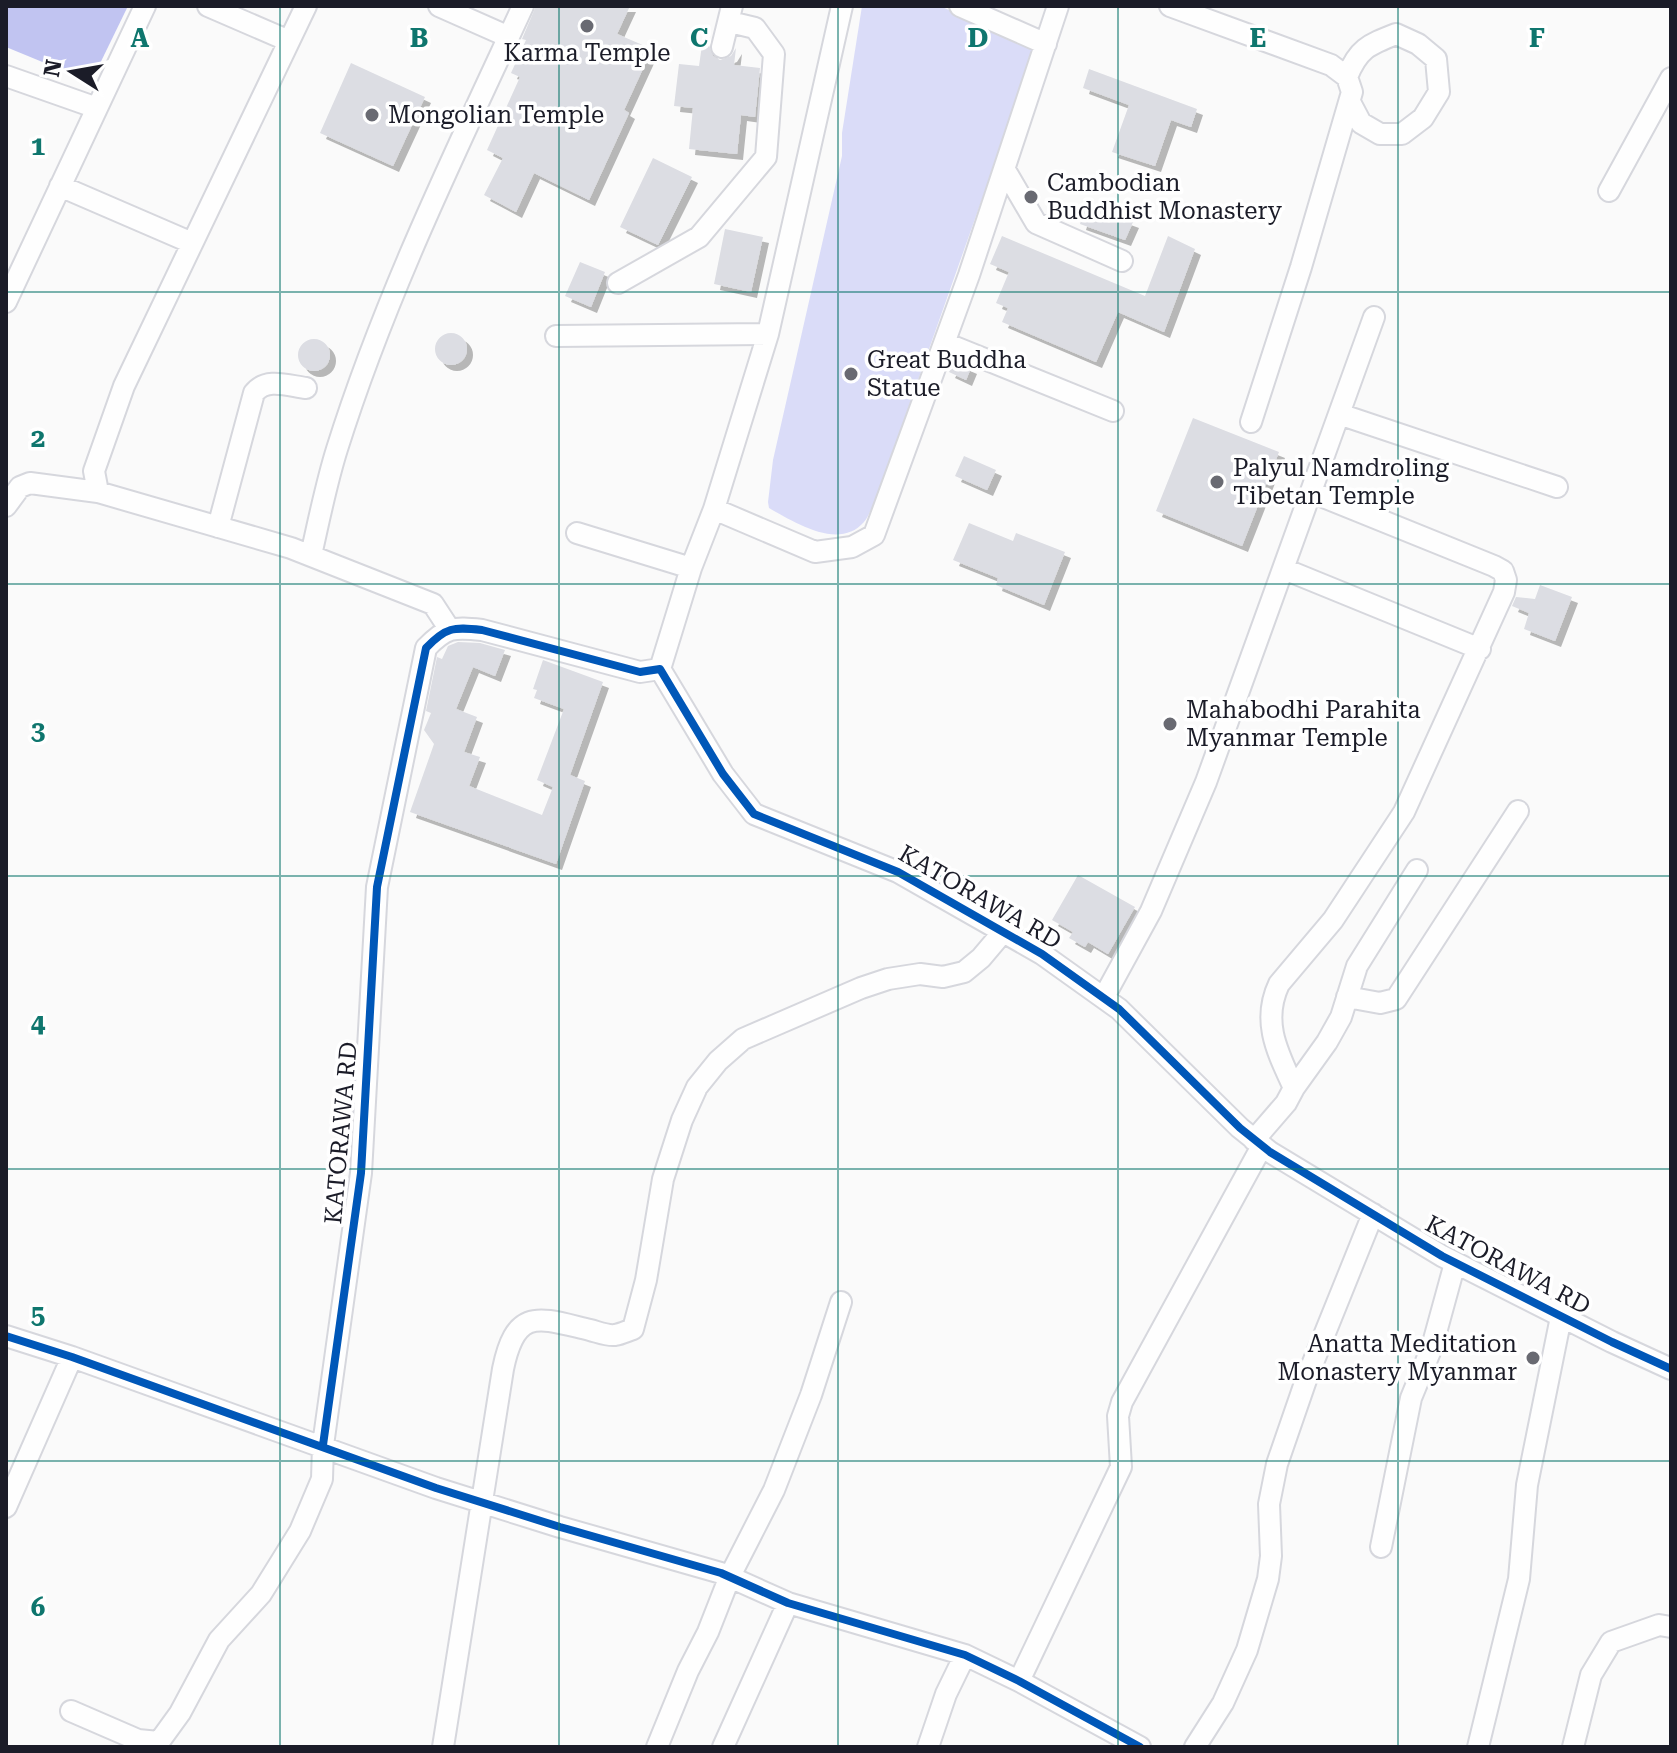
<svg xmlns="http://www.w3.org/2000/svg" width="1677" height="1753" font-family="'Roboto Serif',serif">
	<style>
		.green { fill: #dadcf8 }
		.water { fill: #c1c4f1 }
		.building { fill: #dcdde3; filter: url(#shadow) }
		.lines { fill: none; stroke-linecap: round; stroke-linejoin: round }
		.minor-casing { stroke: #d6d7dd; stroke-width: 24 }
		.minor { stroke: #fefefe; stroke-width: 20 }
		.cycleway-casing { stroke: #fff; stroke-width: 13 }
		.cycleway { stroke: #0057b8; stroke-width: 8 }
		.grid { fill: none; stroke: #0f766e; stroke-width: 2; stroke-opacity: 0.55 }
		.poi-dot { fill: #696a72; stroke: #fff; stroke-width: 3 }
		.labels { text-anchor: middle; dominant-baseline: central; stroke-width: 7; stroke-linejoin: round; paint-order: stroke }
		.poi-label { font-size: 24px; fill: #1b1c28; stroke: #fff; text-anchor: start }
		.street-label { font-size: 24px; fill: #1b1c28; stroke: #fff }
		.grid-label { font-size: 26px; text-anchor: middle; font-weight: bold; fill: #0f766e; stroke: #fff; stroke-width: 7; stroke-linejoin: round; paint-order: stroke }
	</style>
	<defs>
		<filter id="shadow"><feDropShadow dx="6" dy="6" stdDeviation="0" flood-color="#0004"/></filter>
	</defs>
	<rect width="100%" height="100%" fill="#fafafa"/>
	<path class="green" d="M862 6H940L1035 49 876 499C872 507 869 516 864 522 839 551 794 522 769 508L768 502 773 460 842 156V133Z"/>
	<path class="water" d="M6 6H128L91 82 6 47Z"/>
	<path class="building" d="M536 6H630L617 34 652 49 624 110 629 113 589 200 534 173 516 212 484 195 503 158 487 150 520 77 511 73 526 40 522 39Z
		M702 45H709L713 56 720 60 731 56 736 48 734 65 760 68 755 117 741 115 737 154 689 149 693 108 674 106 679 64 699 66Z
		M351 63 425 97 393 166 320 133Z
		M1089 69 1197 109 1191 127 1171 120 1155 166 1112 152 1129 105 1083 88Z
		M653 158 692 177 658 245 620 227Z
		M1086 205 1133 222 1125 240 1080 224Z
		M725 229 763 237 751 292 714 284Z
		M1002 236 1145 296 1168 236 1195 249 1164 332 1118 312 1096 362 1002 322 1008 308 996 303 1009 272 990 264Z
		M580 262 605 272 591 307 565 296Z
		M435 349a16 16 0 1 1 32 0a16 16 0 1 1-32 0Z
		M298 355a16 16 0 1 1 32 0a16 16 0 1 1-32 0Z
		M955 361 971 368 966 380 949 372Z
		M1193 418 1279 452 1242 546 1156 511Z
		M964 456 996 470 987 490 955 476Z
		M969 523 1013 541 1016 533 1065 552 1044 605 996 585 998 578 953 560Z
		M1540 585 1572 597 1555 641 1524 629 1529 613 1512 606 1516 597 1535 599Z
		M458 642 480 643 505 650 495 676 473 667 456 709 477 717 464 752 480 757 469 786 542 815 553 787 537 780 564 709 534 698 537 690 533 689 543 660 603 682 570 775 585 781 556 864 410 812 434 744 424 730 431 713 426 711 437 657 442 659 448 646Z
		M1078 875 1135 907 1108 954 1088 942 1085 947 1069 938 1073 932 1052 920Z"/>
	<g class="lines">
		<g class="minor-casing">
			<path id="minor" d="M208 6 289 41
				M306 6 124 386 94 471 98 492 291 548 433 604 450 630
				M439 6 509 37
				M960 6 1046 44
				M1170 6 1331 65 1347 77 1352 92 1301 267 1251 422
				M722 47 732 6
				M6 76 97 108
				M1347 77C1358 49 1368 45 1396 34L1418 44 1436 59 1439 92 1423 118 1402 134H1380L1361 123 1351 104
				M1005 170 1036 223 1122 261
				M60 186 192 243
				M1609 191 1671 78
				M618 283 699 237 766 157 774 54 755 28 730 22
				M6 302 145 6
				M556 336 768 334
				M945 343 1113 411
				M1339 414 1557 487
				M6 506 20 487 30 483 98 492
				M714 509 815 552 852 547 874 535 969 275 1058 6
				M218 527 254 393C266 377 289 386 306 388
				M577 533 691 568
				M311 555C319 520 326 484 337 449 385 296 456 151 523 6
				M1284 569 1480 649
				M660 669 691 568 714 509 768 334 842 6
				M1104 997 1151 911 1206 782 1374 317
				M1347 997 1380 1003 1396 999 1518 811
				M1294 1088 1327 1042 1341 1017 1357 966 1417 870
				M1254 1140 1286 1103 1294 1088C1278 1053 1261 1022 1279 984L1333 920 1404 812 1504 592 1506 580 1503 571 1494 566 1311 492
				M6 1336 72 1357 436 1488 560 1527 721 1573 788 1603 965 1655 1019 1681 1140 1747
				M6 1507 72 1357
				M1381 1547 1411 1398 1432 1347 1455 1263
				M1019 1681 1121 1467 1118 1416 1122 1402 1262 1146
				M71 1711 138 1740 159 1742 180 1713 219 1640 261 1594 300 1531 322 1479 323 1445 361 1173 377 887 426 648C446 627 453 627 482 630L640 672 660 669 723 774 754 814 898 872 1042 954 1119 1009 1240 1128 1270 1152 1442 1256 1612 1342 1671 1369
				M443 1747 503 1369C516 1306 539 1318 590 1330 598 1332 607 1336 615 1335 621 1334 627 1331 633 1329L646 1280 663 1179 682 1120 697 1087 718 1061 743 1039 861 988 888 979 920 974 943 977 964 972 981 958 1003 932
				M657 1747 688 1671 708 1632 730 1576 774 1490 811 1395 841 1302
				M723 1747 788 1603
				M928 1747 946 1694 965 1655
				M1195 1747 1223 1703 1247 1650 1268 1579 1271 1556 1269 1504 1277 1464 1306 1380 1373 1214
				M1478 1747 1519 1579 1527 1485 1561 1317
				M1573 1747 1591 1675 1611 1642 1659 1625 1671 1627"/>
		</g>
		<use href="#minor" class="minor"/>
		<g class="cycleway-casing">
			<path id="cycleway" d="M6 1336 72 1357 436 1488 560 1527 721 1573 788 1603 965 1655 1019 1681 1140 1747
				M323 1445 361 1173 377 887 426 648C446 627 453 627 482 630L640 672 660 669 723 774 754 814 898 872 1042 954 1119 1009 1240 1128 1270 1152 1442 1256 1612 1342 1671 1369"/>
		</g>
		<use href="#cycleway" class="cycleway"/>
	</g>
	<path class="grid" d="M280 6V1747M559 6V1747M838 6V1747M1118 6V1747M1398 6V1747M6 292H1671M6 584H1671M6 876H1671M6 1169H1671M6 1461H1671"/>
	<g class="poi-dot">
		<circle cx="587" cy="26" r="8"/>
		<circle cx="372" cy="115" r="8"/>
		<circle cx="1031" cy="197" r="8"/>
		<circle cx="851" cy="374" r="8"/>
		<circle cx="1217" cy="482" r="8"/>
		<circle cx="1170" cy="724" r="8"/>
		<circle cx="1533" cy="1358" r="8"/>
	</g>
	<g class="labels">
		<g class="poi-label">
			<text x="587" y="53" text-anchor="middle">Karma Temple</text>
			<text x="388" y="115">Mongolian Temple</text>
			<text x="1047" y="183">Cambodian<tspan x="1047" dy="28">Buddhist Monastery</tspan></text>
			<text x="867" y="360">Great Buddha<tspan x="867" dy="28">Statue</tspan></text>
			<text x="1233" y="468">Palyul Namdroling<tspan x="1233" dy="28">Tibetan Temple</tspan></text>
			<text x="1186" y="710">Mahabodhi Parahita<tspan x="1186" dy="28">Myanmar Temple</tspan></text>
			<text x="1517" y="1344" text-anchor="end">Anatta Meditation<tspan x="1517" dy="28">Monastery Myanmar</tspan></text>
		</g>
		<g class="street-label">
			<text transform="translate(980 897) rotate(30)">KATORAWA RD</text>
			<text transform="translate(341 1133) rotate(-85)">KATORAWA RD</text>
			<text transform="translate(1508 1265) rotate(28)">KATORAWA RD</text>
		</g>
	</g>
	<g class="grid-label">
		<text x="140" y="47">A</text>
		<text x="419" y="47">B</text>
		<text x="699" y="47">C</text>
		<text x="978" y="47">D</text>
		<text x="1258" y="47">E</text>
		<text x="1537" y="47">F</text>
		<text x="38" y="155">1</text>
		<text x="38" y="447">2</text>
		<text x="38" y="740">3</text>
		<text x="38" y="1032">4</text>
		<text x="38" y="1324">5</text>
		<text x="38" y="1616">6</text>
	</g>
	<rect width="1677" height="1753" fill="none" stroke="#1b1c28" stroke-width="16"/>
	<g transform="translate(72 72) rotate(281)" stroke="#ffffff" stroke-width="6" paint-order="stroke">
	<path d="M0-6L14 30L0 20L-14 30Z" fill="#1b1c28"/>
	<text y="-12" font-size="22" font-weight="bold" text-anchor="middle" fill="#1b1c28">N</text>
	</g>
</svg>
